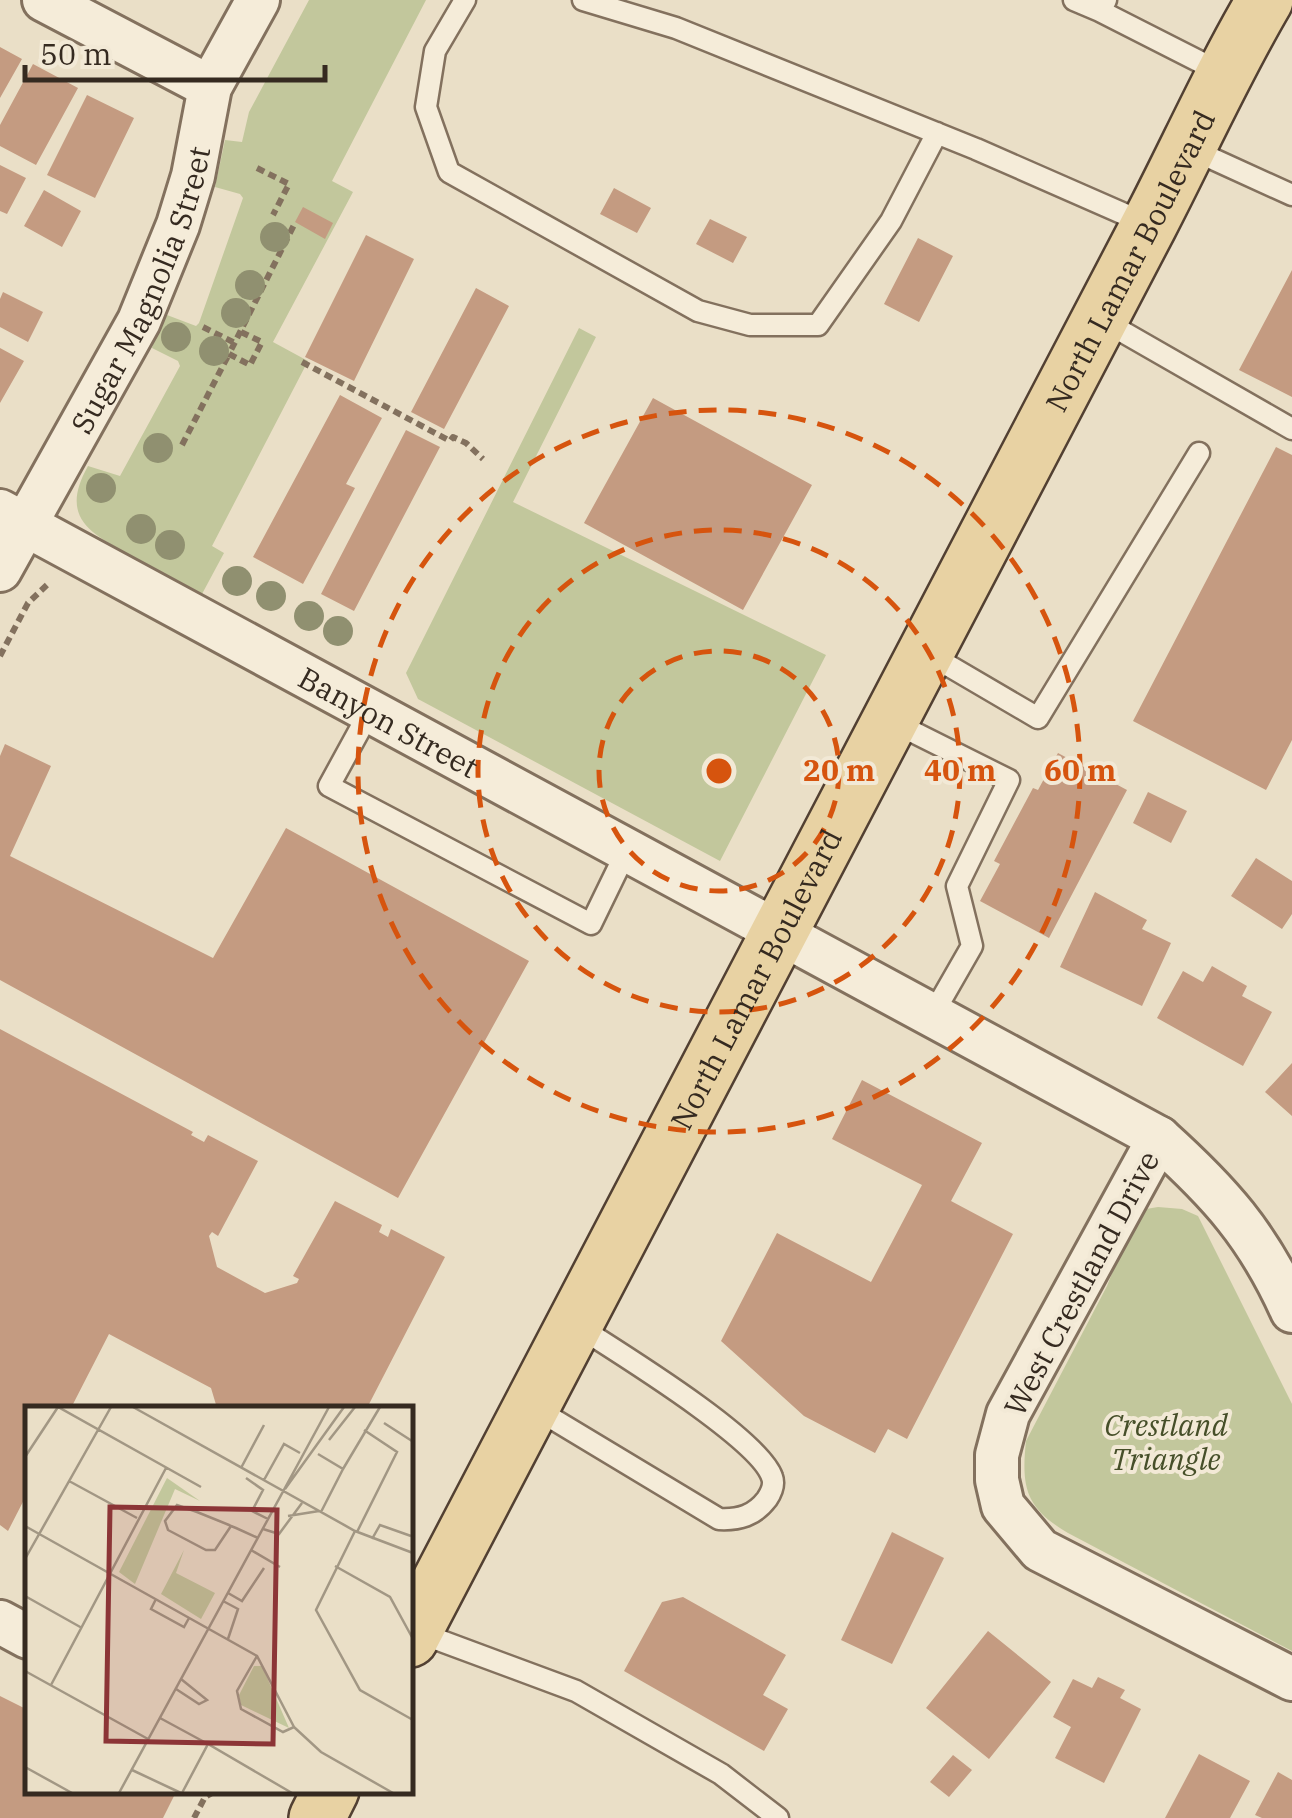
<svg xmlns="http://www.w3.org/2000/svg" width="1292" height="1818" font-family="'IBM Plex Serif',serif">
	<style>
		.green { fill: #c2c79c }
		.building { fill: #c49b81 }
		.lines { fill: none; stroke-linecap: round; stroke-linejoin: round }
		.lane-casing { stroke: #83715e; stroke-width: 25 }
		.street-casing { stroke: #83715e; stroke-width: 48 }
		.primary-casing { stroke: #524032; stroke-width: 60 }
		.path { stroke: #83715e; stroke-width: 6; stroke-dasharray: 8 5; stroke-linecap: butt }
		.lane { stroke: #f5ecd9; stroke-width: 20 }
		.street { stroke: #f5ecd9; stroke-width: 42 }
		.primary { stroke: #e8d2a3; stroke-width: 55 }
		.tree { fill: #909070 }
		.ring { fill: none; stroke: #d6540e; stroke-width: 5; stroke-dasharray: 18 12 }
		.labels { text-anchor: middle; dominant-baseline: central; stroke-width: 8; stroke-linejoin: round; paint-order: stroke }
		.street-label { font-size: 30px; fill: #352a20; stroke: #f2e9d6 }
		.park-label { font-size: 30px; font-style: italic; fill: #464f29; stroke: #f2e9d6 }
		.inset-road { fill: none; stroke: #a29784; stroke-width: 2.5 }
		.view { fill: #8c3537; fill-opacity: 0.15; stroke: #8c3537; stroke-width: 5 }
		.inset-edge { fill: none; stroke: #352a20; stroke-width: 5 }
		.centre { fill: #d6540e; stroke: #f2e9d6; stroke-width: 5 }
		.ring-label { font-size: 30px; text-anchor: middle; font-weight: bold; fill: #d6540e; stroke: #f2e9d6; stroke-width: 8; stroke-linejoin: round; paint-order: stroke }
	</style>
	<rect width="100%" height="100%" fill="#eadfc7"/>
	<path class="green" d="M309 0H426L332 181 353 192 273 342 308 361 212 546 224 553 202 594C179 581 155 568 132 556 90 533 59 518 88 466L120 476 180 366 178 361 152 348 153 343 167 315 196 326 199 323 243 198 240 194 215 187 225 140 242 142 249 112Z
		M579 328 596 337 513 502 826 655 720 861 418 699 406 673Z
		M1158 1207 1182 1209 1198 1216 1292 1404V1651L1068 1533C1026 1508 1021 1488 1026 1441L1107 1286 1133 1220 1146 1209Z"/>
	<path class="building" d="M0 47 22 59 0 98Z
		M33 64 78 88 36 165 0 146V125Z
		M87 95 134 118 95 198 47 175Z
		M0 165 26 178 7 214 0 211Z
		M614 188 651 208 637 233 600 214Z
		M44 190 81 211 62 247 24 226Z
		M303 207 333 223 325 239 295 222Z
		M710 219 747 237 733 263 696 244Z
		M366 235 414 259 354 381 305 357Z
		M918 238 953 256 919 322 884 304Z
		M1292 270V397L1239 370Z
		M476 288 509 306 444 429 411 412Z
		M3 292 43 312 28 342 0 327V299Z
		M0 348 24 361 0 403Z
		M340 395 382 418 346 484 355 488 303 584 253 557Z
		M653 398 812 485 743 610 584 523Z
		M406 430 440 447 354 611 321 594Z
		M1276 447 1292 455V740L1266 790 1133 721Z
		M5 744 51 766 10 856 213 958 286 828 529 961 398 1198 0 980V756Z
		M1058 753 1127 790 1049 938 980 901 1000 864 994 861 1033 788 1038 790Z
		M1148 792 1187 811 1171 843 1133 823Z
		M1256 858 1292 881V914L1282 929 1231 896Z
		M1095 892 1147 920 1142 929 1171 943 1142 1006 1060 967Z
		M1212 966 1247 986 1242 996 1272 1012 1243 1066 1157 1018 1183 971 1203 982Z
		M0 1029 193 1132 191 1135 204 1142 208 1135 258 1161 218 1236 212 1232 209 1236 217 1267 265 1293 297 1283 299 1279 293 1276 335 1201 382 1225 379 1232 388 1237 391 1229 445 1257 367 1408H217L211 1388 109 1334 71 1408H28V1492L8 1531 0 1525Z
		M1292 1063V1116L1265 1092Z
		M862 1080 982 1143 951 1201 1013 1234 907 1439 888 1429 875 1453 804 1416 721 1341 777 1233 871 1282 922 1185 832 1139Z
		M892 1532 944 1558 892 1664 841 1640Z
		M683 1597 786 1655 763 1695 788 1709 764 1751 624 1671 662 1602Z
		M988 1631 1051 1682 989 1759 926 1708Z
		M1098 1677 1125 1690 1120 1698 1141 1709 1104 1783 1055 1758 1071 1727 1053 1717 1073 1679 1092 1688Z
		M0 1696 28 1710V1790H177L163 1818H0Z
		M1199 1754 1250 1781 1230 1818H1165Z
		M953 1755 972 1770 949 1797 930 1782Z
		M1278 1772 1292 1780V1818H1262L1255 1815Z"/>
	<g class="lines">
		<g class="lane-casing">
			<path id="lane" d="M465 0 435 51 426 107 449 172 698 311 750 325H818L891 221 937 133
				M583 0 676 28 976 149 1147 224
				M1074 0 1100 11
				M1106 0 1100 11 1222 73
				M1191 149 1292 195
				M1102 320 1292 429
				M927 653 1038 718 1199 453
				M370 711 329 786 591 924 627 850
				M893 722 1009 780 957 886 972 946 933 1014
				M533 1407 719 1519C739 1520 754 1516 767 1499 771 1493 775 1485 772 1477 759 1438 616 1351 576 1325
				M417 1632 576 1691 721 1774 778 1818"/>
		</g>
		<g class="street-casing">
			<g id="street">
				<path d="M44 0 210 87"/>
				<path id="s1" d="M0 511 1159 1138C1220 1193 1258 1235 1292 1311"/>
				<path id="s2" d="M0 570 139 321 178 225 193 176 210 87 258 0"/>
				<path d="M1159 1138 1008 1414 997 1455V1480L1003 1506 1040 1550 1292 1679"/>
				<path d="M0 1622 28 1637"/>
			</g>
		</g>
		<g class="primary-casing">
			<g id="primary">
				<path id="s3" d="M410 1639 1149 225C1188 150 1222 73 1265 0"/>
				<path d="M317 1818 331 1790"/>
			</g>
		</g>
		<path class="path" d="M257 168 289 184 273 215
			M203 327 235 343
			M241 332 262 342 250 365 229 354 294 225
			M302 362 450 441 453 437 466 443 483 459
			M182 445 229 354
			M0 656 28 603 49 583
			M194 1818 205 1797 217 1790"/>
		<use href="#lane" class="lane"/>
		<use href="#street" class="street"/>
		<use href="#primary" class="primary"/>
	</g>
	<g class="tree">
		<circle cx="275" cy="237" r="15"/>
		<circle cx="250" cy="285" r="15"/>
		<circle cx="236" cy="313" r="15"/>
		<circle cx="176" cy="337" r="15"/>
		<circle cx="214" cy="351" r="15"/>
		<circle cx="158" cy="448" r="15"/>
		<circle cx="101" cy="488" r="15"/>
		<circle cx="141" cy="529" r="15"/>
		<circle cx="170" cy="545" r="15"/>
		<circle cx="237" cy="581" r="15"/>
		<circle cx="271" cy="596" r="15"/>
		<circle cx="309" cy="616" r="15"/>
		<circle cx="338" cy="631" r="15"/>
	</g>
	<g class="ring">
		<circle cx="719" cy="771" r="120"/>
		<circle cx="719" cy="771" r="241"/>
		<circle cx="719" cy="771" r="361"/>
	</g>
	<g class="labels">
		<g class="street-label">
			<text stroke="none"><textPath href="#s3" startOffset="1555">North Lamar Boulevard</textPath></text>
			<text stroke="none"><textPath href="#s2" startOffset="315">Sugar Magnolia Street</textPath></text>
			<text stroke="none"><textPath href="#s1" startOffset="442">Banyon Street</textPath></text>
			<text stroke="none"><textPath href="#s3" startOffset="745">North Lamar Boulevard</textPath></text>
			<text transform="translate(1081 1283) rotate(-62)">West Crestland Drive</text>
		</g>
		<g class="park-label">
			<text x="1166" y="1424">Crestland<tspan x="1166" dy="34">Triangle</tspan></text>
		</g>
	</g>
	<g transform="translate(25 1406)">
		<rect width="388" height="388" fill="#eadfc7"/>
		<path d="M142 72 175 95 150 83 110 178 94 166ZM159 144 151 167 190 187 176 213 136 188ZM229 260H237L264 322 216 299 214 289Z" fill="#c2c79c"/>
		<path class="inset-road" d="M108 1 330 125 388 147M359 17 387 35M304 34 330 1M293 48 318 63 296 106M0 51 33 1 176 81M216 62 239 19M318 63 355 1M221 72 238 84 227 105 243 113M239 74 259 38 275 47M44 75 112 112M260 83 319 1M263 110 294 105M0 120 232 250 269 321M206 120 190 144H181L143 124 140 115 152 99 172 106 204 119 206 120 211 122 233 132M238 123 254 128 277 97M330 125 291 204 335 284 388 314M332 126 372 46 339 24M347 133 355 119 386 130M226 144 255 161M0 153 86 1M310 160 365 191 388 233M203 187 217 195 239 162M0 190 57 222M131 193 126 203 159 221 164 212M198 195 213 203 203 233M232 250 212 285 216 303 258 326 269 321 296 346 368 387M0 265 123 333M26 279 141 62M151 283 174 298 182 294 156 273M135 312 183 338M0 361 47 387M107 364 156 387M94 387 304 1M157 387 183 338 267 387"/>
		<path class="view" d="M85 101 252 104 248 338 81 335Z"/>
		<rect width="388" height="388" class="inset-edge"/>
	</g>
	<circle cx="719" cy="771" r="15" class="centre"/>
	<g class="ring-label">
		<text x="839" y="781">20 m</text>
		<text x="960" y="781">40 m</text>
		<text x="1080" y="781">60 m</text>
	</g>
	<path d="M25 65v15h300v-15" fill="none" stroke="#352a20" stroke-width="5"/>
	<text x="40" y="65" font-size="30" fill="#352a20" stroke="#f2e9d6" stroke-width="8" paint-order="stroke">50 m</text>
</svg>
